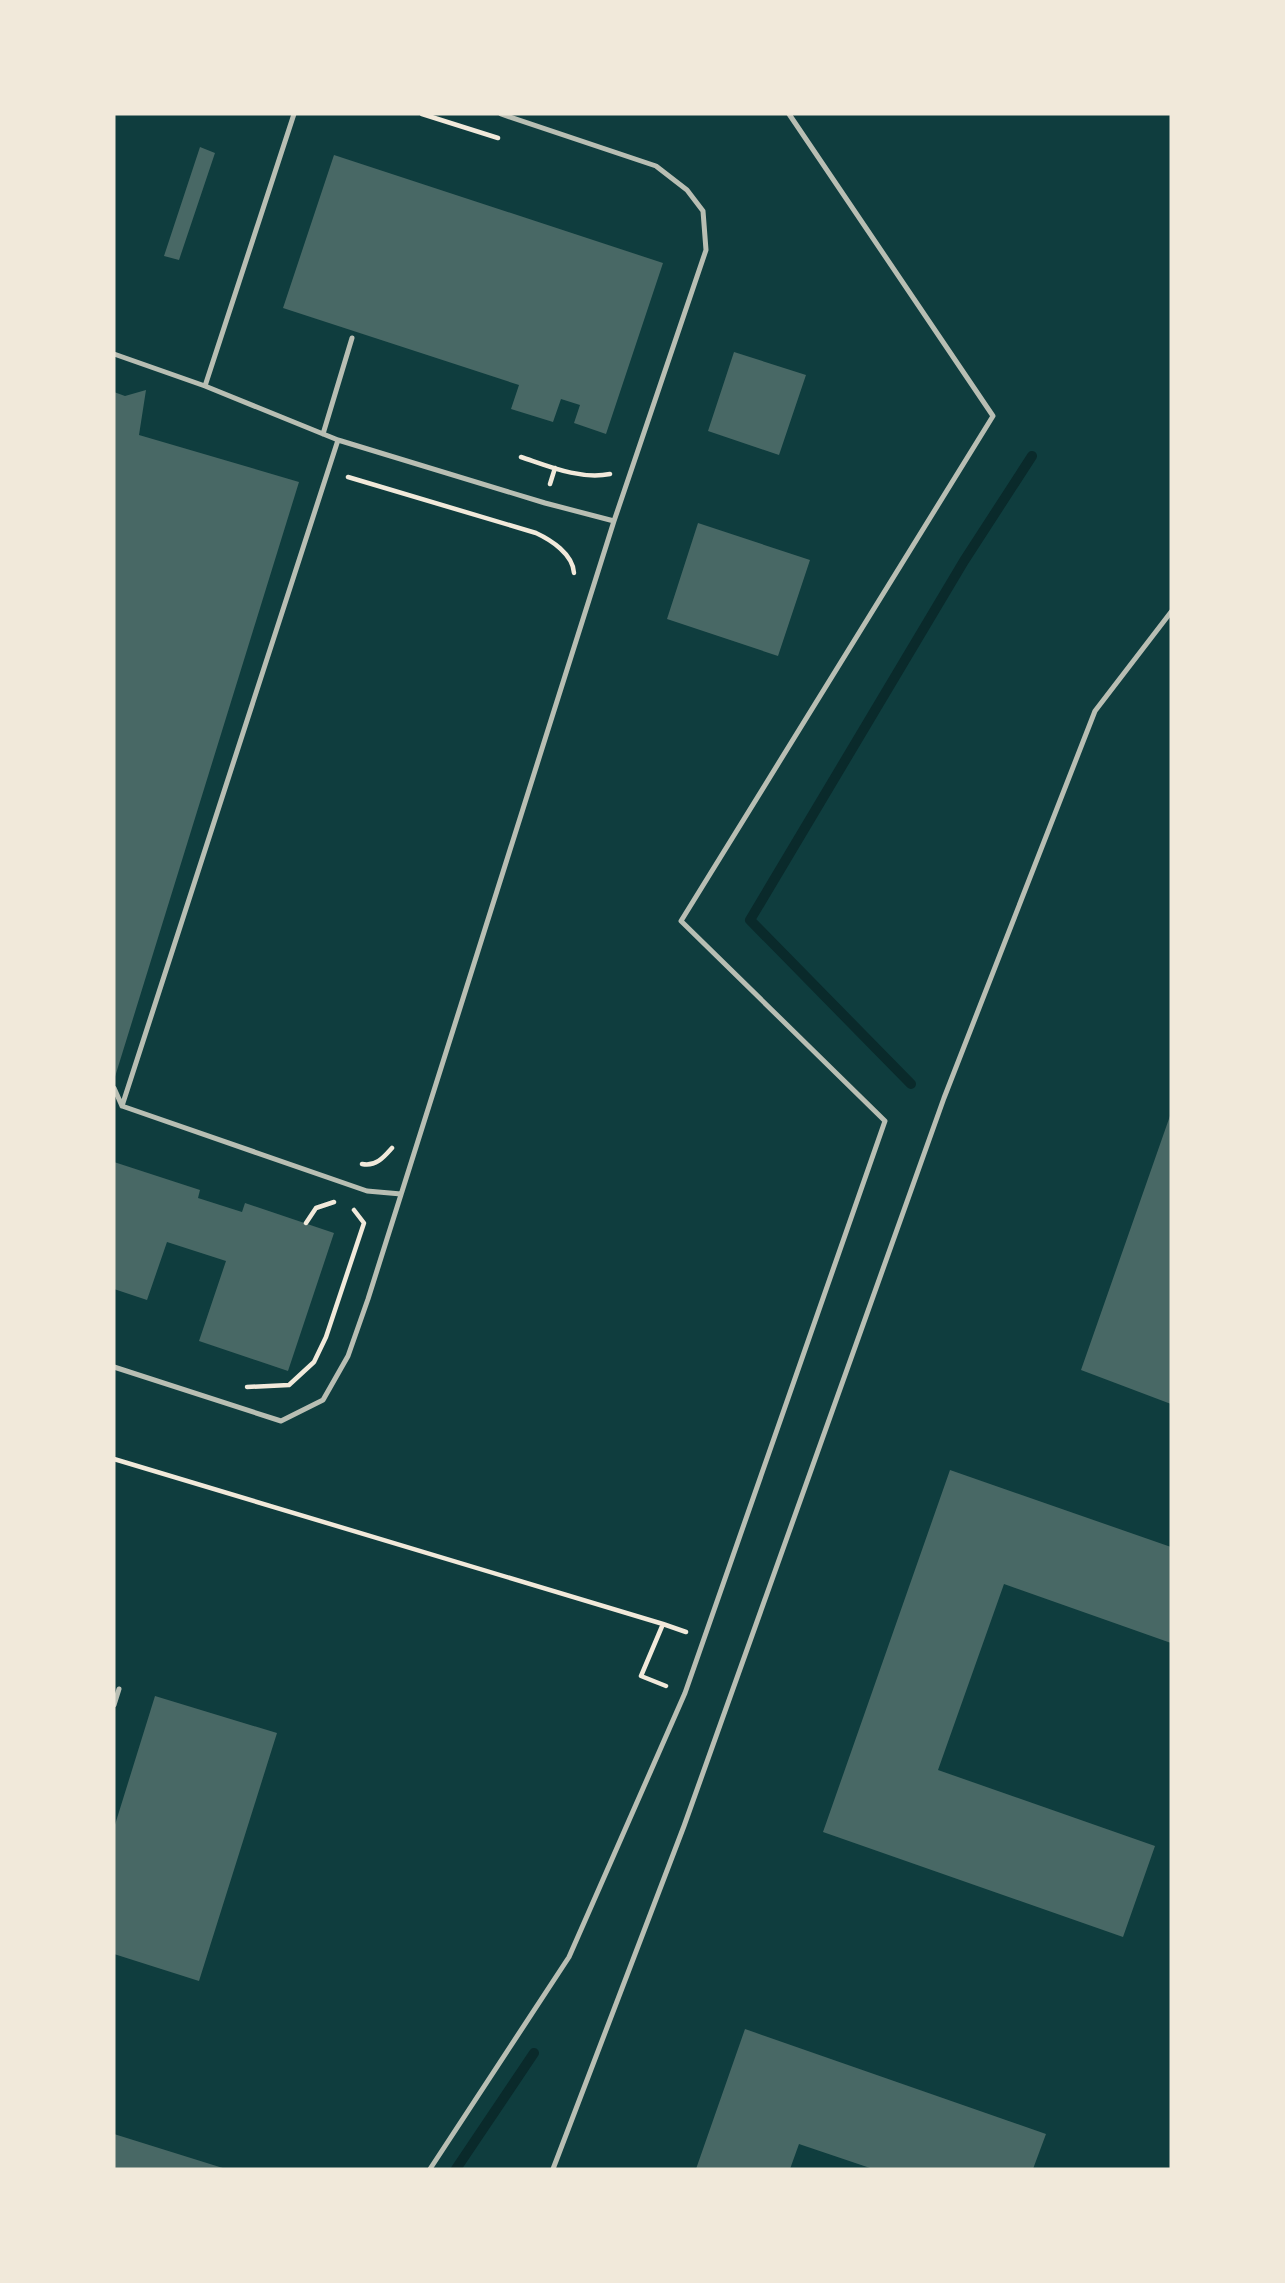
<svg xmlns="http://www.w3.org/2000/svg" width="1285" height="2283" font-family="'DejaVu Sans',sans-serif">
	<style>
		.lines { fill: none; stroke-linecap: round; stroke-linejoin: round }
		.stream { stroke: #0a2a2b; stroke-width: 10 }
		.building { fill: #486865 }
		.path { stroke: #f1e9da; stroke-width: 4.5 }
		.service { stroke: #b8beb3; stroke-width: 5 }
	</style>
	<rect width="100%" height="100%" fill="#0f3d3e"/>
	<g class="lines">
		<path class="stream" d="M911 1084 750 920 964 561 1032 456
			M456 2169 534 2053"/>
	</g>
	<path class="building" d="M200 147 215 153 179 260 164 256Z
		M334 155 663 263 606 434 574 423 580 405 561 399 553 422 511 409 519 385 283 308Z
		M734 352 806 375 779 455 708 431Z
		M146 390 139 435 299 482 114 1080V392L125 396Z
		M698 523 810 560 778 656 667 619Z
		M1171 1113V1404L1081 1370Z
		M114 1162 200 1190 198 1198 242 1212 245 1203 334 1233 288 1371 199 1341 226 1261 167 1242 147 1300 114 1289Z
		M950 1470 1171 1547V1643L1004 1584 938 1770 1155 1846 1123 1937 823 1832Z
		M155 1696 277 1733 199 1981 114 1954V1828Z
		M745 2029 1046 2134 1033 2169H873L799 2144 790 2169H696Z
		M114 2134 226 2169H114Z"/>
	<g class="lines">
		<path class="path" d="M422 114 498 138
			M521 457C548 466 580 480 610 474
			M348 477 536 533C551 540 573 554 574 573
			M550 484 555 468
			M362 1164C376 1167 384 1157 392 1148
			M306 1223 316 1208 334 1202
			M247 1387 289 1385 314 1362 326 1337 364 1223 354 1210
			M114 1459 663 1624 641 1676 666 1686
			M663 1624 686 1632"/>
		<path class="service" d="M114 354 205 386 294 114
			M205 386 338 440 545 503 614 521
			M323 434 352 338
			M338 440 122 1106 367 1191 401 1194
			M114 1088 122 1106
			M114 1367 281 1421 323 1400 348 1356 368 1299 614 521 706 250 703 211 687 190 656 166 501 114
			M114 1705 119 1689
			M430 2169 569 1957 685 1693 885 1121 681 921 993 416 789 114
			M553 2169 684 1826 944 1098 1095 711 1171 612"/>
	</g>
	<rect width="1285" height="2283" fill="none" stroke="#f1e9da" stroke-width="231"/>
</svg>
